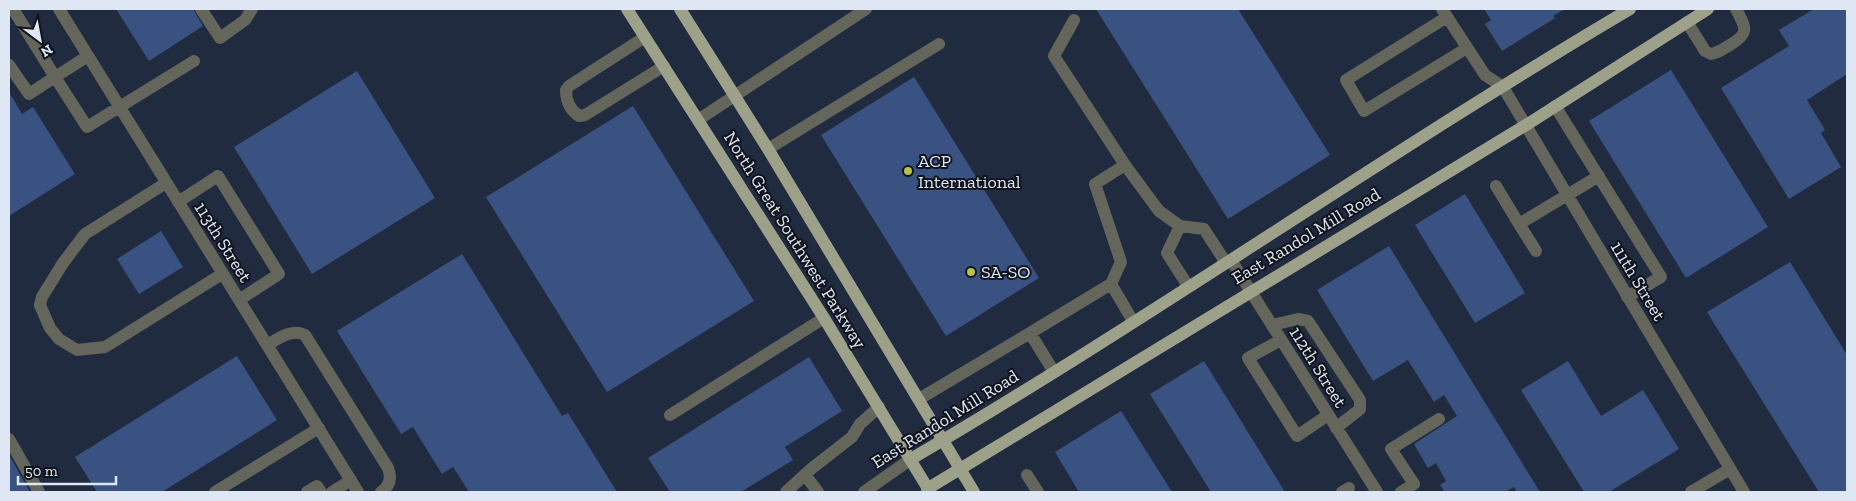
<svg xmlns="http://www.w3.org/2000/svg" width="1856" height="501" font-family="'Zilla Slab',serif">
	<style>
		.building { fill: #3a5282 }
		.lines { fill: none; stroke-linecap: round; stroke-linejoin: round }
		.minor { stroke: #64665b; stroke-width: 12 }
		.major { stroke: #9da189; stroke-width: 12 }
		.poi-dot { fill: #b8c147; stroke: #0f131c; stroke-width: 2 }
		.labels { text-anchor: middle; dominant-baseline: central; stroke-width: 4; stroke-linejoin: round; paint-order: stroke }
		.poi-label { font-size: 18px; fill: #e0e7f4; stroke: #0f131c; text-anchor: start }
		.street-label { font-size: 18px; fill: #e0e7f4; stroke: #0f131c }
	</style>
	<rect width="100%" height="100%" fill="#202b3f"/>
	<path class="building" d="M116 9H193L203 26 149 61Z
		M1096 9H1238L1330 155 1228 219Z
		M1484 9H1565L1553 16 1555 18 1502 51 1485 24 1491 20Z
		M1814 9H1847V74L1807 100 1825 130 1821 133 1841 167 1789 199 1721 88 1789 46 1779 30Z
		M1671 70 1768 227 1686 278 1589 121Z
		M357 71 435 198 312 274 234 147Z
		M914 77 1039 278 946 336 821 135Z
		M9 92 22 114 33 107 75 174 9 216Z
		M633 106 754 301 607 392 486 197Z
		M1465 194 1525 293 1475 323 1415 225Z
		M161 231 183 267 139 294 117 259Z
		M1389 246 1476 388 1540 492H1517L1514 487 1505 492H1445L1440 485 1446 481 1436 463 1428 468 1414 444 1457 416 1444 395 1434 402 1408 360 1373 381 1317 290Z
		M462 254 562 416 568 413 617 492H469L453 467 442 474 413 427 401 434 337 331Z
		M1790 262 1847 355V492H1819L1707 312Z
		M237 356 277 420 162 492H97L75 457Z
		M809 357 842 411 785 447 793 460 741 492H670L648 458Z
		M1204 361 1285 492H1211L1150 394Z
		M1568 361 1601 416 1643 390 1679 449 1609 492H1584L1521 390Z
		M1121 411 1172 492H1079L1055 452Z
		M9 455 30 492H9Z"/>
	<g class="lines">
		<path class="minor" d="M59 9 358 492
			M201 9 220 38 245 20 252 9
			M1442 9 1485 75 1503 87 1744 492
			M1447 17 1346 80 1364 111 1467 48
			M1074 20 1054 56 1125 165 1159 211 1180 226 1204 229 1226 263
			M1687 22 1705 51 1711 54C1718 53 1723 49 1730 45 1750 33 1746 28 1736 9
			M645 37 569 86 566 90C566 100 570 110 579 116L585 115 664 66
			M88 56 55 77 87 127 194 61
			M9 65 29 94 55 77 13 9
			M1555 106 1661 277 1627 297
			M698 120 866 9
			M768 149 939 44
			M166 183 85 234 63 263 42 297 40 305 50 328 59 339 77 350 105 347 222 274
			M1496 186 1519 224
			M178 202 218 176 279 274 239 300
			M1180 226 1167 253 1188 286
			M1536 251 1519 224 1599 176
			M1231 260 1377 492
			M1111 284 1133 321
			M1272 325 1298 319 1308 321 1360 400V409L1336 428
			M1030 333 1111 284 1121 262 1095 184 1125 165
			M1281 340 1248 358 1297 436 1328 415
			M267 345C278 339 292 328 305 335L388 468C392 478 390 486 381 492
			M919 399 1030 333 1054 372
			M670 415 824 318
			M9 439 39 492
			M805 475 818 492
			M1027 475 1038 492
			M215 492 319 428
			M307 492 317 486 321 492
			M332 492 351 480
			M786 492 811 469 852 437 860 424 879 407
			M864 492 911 459
			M1342 492 1349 488
			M1401 492 1414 484 1391 449 1439 419
			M1691 492 1730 469"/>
		<path class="major" d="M627 9 824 318 930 492
			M680 9 768 149 974 492
			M911 459C1155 316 1386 153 1630 9
			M927 489 1526 125 1708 9"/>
	</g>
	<g class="poi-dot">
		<circle cx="908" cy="171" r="5"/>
		<circle cx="971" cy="272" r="5"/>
	</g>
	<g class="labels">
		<g class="poi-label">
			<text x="918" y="161">ACP<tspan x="918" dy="21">International</tspan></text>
			<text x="981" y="272">SA-SO</text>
		</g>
		<g class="street-label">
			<text transform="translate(1306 236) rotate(-31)">East Randol Mill Road</text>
			<text transform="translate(795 240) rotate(58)">North Great Southwest Parkway</text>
			<text transform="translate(223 242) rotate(58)">113th Street</text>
			<text transform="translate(1638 281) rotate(59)">111th Street</text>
			<text transform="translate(1318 367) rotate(58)">112th Street</text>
			<text transform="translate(945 419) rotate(-32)">East Randol Mill Road</text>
		</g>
	</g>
	<rect width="1856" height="501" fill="none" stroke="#e0e7f4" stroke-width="20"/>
	<g transform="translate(40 40) rotate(148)" stroke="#0f131c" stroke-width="4" paint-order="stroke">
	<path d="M0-4L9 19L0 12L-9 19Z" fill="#e0e7f4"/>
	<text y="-8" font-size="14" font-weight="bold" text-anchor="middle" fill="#e0e7f4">N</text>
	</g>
	<path d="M18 476v8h98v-8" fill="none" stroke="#e0e7f4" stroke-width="2.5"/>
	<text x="25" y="476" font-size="15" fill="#e0e7f4" stroke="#0f131c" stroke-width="4" paint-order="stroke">50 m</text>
</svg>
